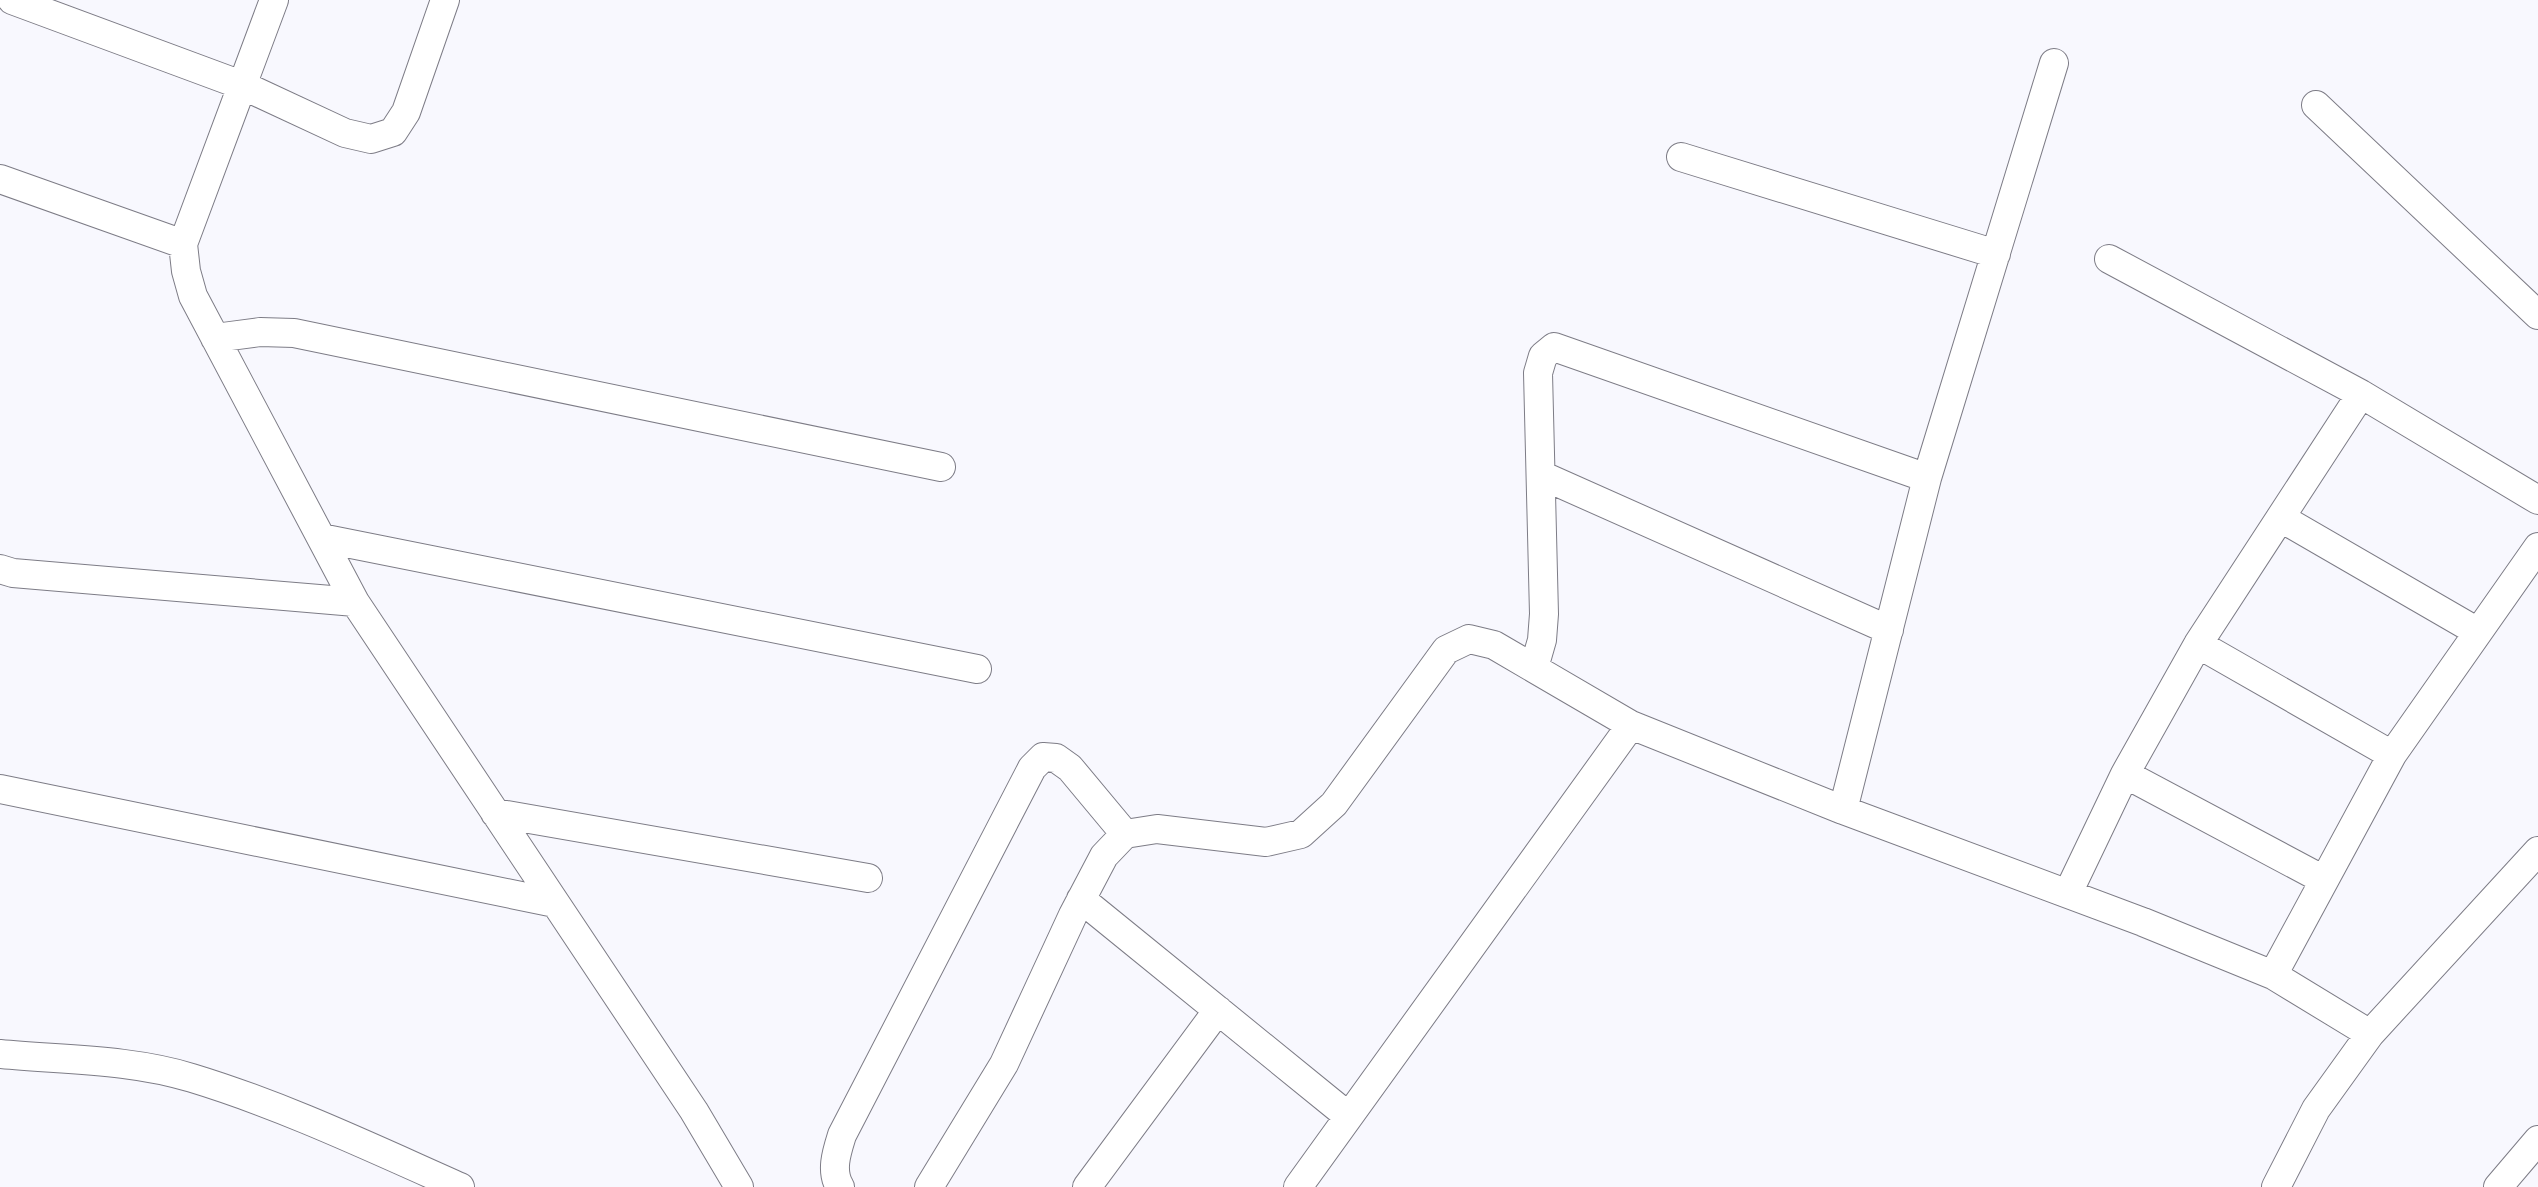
<svg xmlns="http://www.w3.org/2000/svg" width="2538" height="1187" font-family="'Asap Condensed',sans-serif">
	<style>
		.lines { fill: none; stroke-linecap: round; stroke-linejoin: round }
		.street-casing { stroke: #7d7c86; stroke-width: 30 }
		.street { stroke: #fff; stroke-width: 28 }
	</style>
	<rect width="100%" height="100%" fill="#f8f8fe"/>
	<g class="lines">
		<g class="street-casing">
			<path id="street" d="M12 0 244 86 345 133 371 139 393 132 406 112 445 0
				M274 0 183 244 186 271 193 296 355 602 694 1111 739 1187
				M2316 105 2538 315
				M1681 157 1996 254
				M0 179 183 244
				M2109 259 2361 394 2538 500
				M215 338 260 332 294 333 941 467
				M1541 475 1889 630
				M2281 518 2478 632
				M321 538 977 669
				M0 569 13 573 355 602
				M2198 644 2392 755
				M1534 668 1542 640 1544 614 1538 373 1543 356 1554 347 1927 478
				M2125 774 2324 880
				M0 789 555 903
				M1843 810 1927 478 2054 63
				M495 813 868 878
				M2068 893 2125 774 2198 644 2361 394
				M1081 899 1348 1116
				M2273 975 2392 755 2538 547
				M0 1054C64 1060 131 1059 192 1078 284 1106 372 1148 460 1187
				M840 1187C830 1171 837 1151 842 1135L1032 768 1043 757 1056 758 1070 768 1125 834
				M929 1187 1004 1064 1073 915 1104 856 1125 834 1157 829 1266 842 1301 834 1334 804 1446 650 1469 639 1494 645 1631 725 1843 810 2143 922 2273 975 2370 1034
				M1087 1187 1218 1010
				M1298 1187 1631 725
				M2276 1187 2316 1109 2370 1034 2538 851
				M2498 1187 2538 1140"/>
		</g>
		<use href="#street" class="street"/>
	</g>
</svg>
